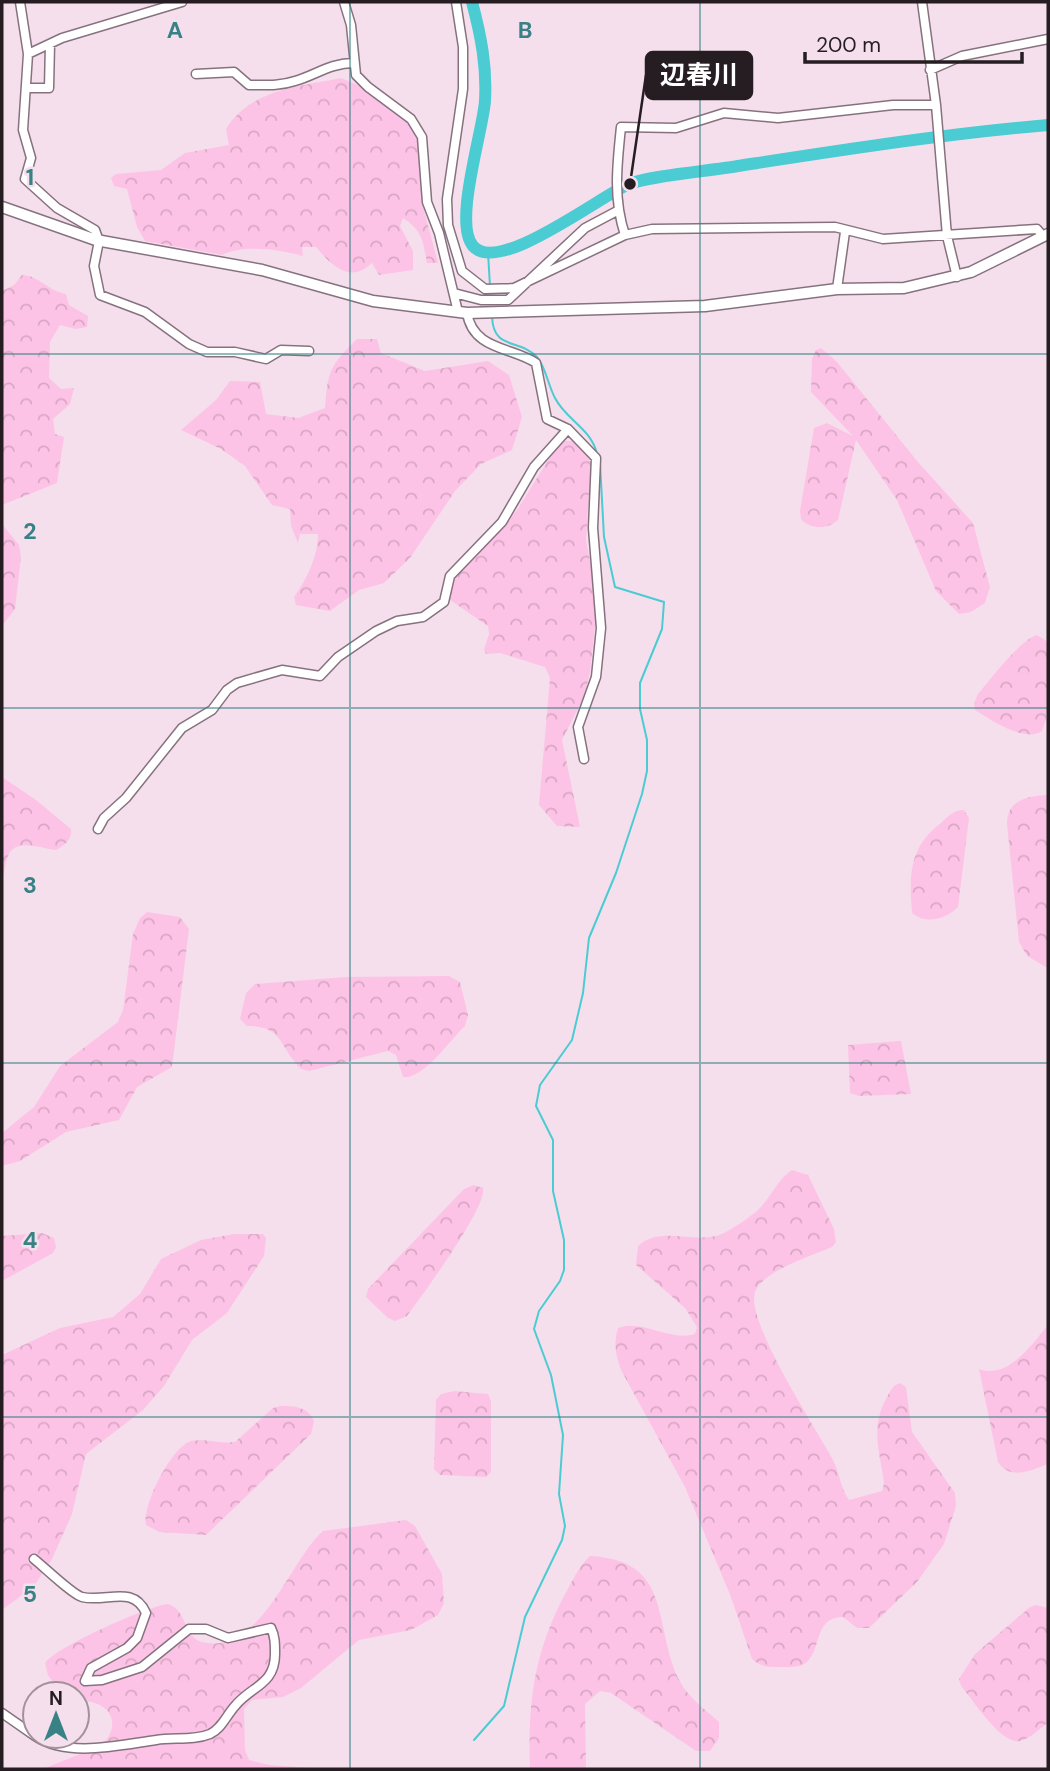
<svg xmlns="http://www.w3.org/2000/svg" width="1050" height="1771" font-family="'DM Sans','Noto Sans JP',sans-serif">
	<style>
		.forest { fill: url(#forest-crowns) }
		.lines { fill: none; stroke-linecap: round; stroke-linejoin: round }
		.stream { stroke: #4bcbd2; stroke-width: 2 }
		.river { stroke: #4bcbd2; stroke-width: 12 }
		.minor-casing { stroke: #86727e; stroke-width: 11 }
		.tertiary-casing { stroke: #86727e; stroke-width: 13 }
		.minor { stroke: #fff; stroke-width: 8 }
		.tertiary { stroke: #fff; stroke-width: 10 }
		.grid { fill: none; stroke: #388185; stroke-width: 2; stroke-opacity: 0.55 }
		.grid-label { font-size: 23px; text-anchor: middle; font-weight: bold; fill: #388185; stroke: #f5dfec; stroke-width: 5; stroke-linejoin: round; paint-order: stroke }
		.leader { fill: none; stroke: #251d21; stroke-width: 2.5 }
		.callout-dot { fill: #251d21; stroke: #f5dfec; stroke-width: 2.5 }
		.callout { fill: #251d21; stroke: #251d21; stroke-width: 2.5 }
		.callout-label { font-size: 26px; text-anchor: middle; font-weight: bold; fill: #fff }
	</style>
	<defs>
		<pattern id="forest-crowns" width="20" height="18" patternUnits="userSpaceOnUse" patternTransform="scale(1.75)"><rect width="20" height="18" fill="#fdc3e6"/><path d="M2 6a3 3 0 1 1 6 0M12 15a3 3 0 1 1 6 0" fill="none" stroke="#d9a7c5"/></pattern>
	</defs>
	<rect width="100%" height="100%" fill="#f5dfec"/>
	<path class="forest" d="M341 78 365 88 412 126 420 141 421 199 438 263H427C423 241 422 230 403 218L400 226 413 251V270L379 275 372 263C350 284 332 266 316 247H302L303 256C279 250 246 244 222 255L145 241 137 227 127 189 114 186 111 178 116 174 161 170 185 153 229 145 226 129C251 89 298 87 341 78Z
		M22 275C40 276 48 291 66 294L69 305 88 316 87 327 76 329 60 325 50 342 49 378 61 389 74 388 70 404 53 419 55 434 64 437 57 483 2 505V291L14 285Z
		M357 339H377L381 353 425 371 488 361 509 375 522 417 512 450 481 464 455 491 410 558 384 583 359 590 330 611 296 605 294 597C307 579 318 556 318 534H300L298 543 291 526 290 509 272 505 245 466 221 449 181 430 216 400 230 381 260 382 266 414 298 418 325 408C328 369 330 366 357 339Z
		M821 348 837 362 918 462 973 523 990 587 985 603 971 612 959 614 936 591 897 500 856 440 838 520C829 529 810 530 801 519L800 511 814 428 827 423 853 436 811 392 812 359 816 350Z
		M560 441H574L582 446 591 462 586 540 595 588V626L590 672 584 697 562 740 580 827 557 826 539 805 550 678 545 667 500 653 486 654 484 649 489 634 488 626 450 600 449 591 454 572 517 510Z
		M2 524 19 545 21 557 15 609 2 626Z
		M1037 635 1048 642 1046 719 1042 731C1024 743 991 720 975 710L974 703 978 694C989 681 1022 638 1037 635Z
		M2 777 36 800 71 829C72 840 65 845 56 850 41 849 16 837 8 856 5 863 5 871 2 879Z
		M1048 795V968L1027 956 1019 942 1007 824C1007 800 1027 796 1048 795Z
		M964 810 969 818 958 907C946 919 927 925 912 913 909 875 909 847 941 823 948 816 954 810 964 810Z
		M147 912 180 917 189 929 172 1067 137 1087 119 1120 66 1132 20 1161 2 1166V1133L34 1107 60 1066 118 1022 123 1010 133 934 140 918Z
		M449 976 460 982 468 1015 465 1026C450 1040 423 1080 403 1077L396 1055 388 1051 309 1071 301 1069C278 1046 284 1026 247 1026L240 1019 246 993 255 984 346 977Z
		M901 1041 911 1094 859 1096 850 1093 848 1045Z
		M792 1170 808 1175 834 1229 836 1242 832 1247C812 1256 762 1271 755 1292 745 1321 817 1430 833 1460 840 1473 840 1488 849 1500L882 1491 884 1483C880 1452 870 1428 886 1399 890 1392 892 1385 900 1383L906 1387 912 1432 955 1493 956 1506 944 1544 917 1582 869 1628H857L843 1617C812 1617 823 1653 804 1664 797 1668 785 1667 777 1667 766 1667 760 1666 752 1659L731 1597 685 1487 621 1370C616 1355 613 1344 618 1328 643 1319 669 1342 695 1334L697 1327 685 1308 636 1265 638 1246C661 1224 698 1246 724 1233 735 1227 751 1217 760 1208 771 1196 779 1178 792 1170Z
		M474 1185 483 1188C488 1206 421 1297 407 1316L395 1321 388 1318 366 1297 368 1289 464 1189Z
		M42 1233 54 1238 56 1247 53 1253 2 1281V1236Z
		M234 1234H263L266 1238 264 1256 227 1313 192 1340 164 1386 143 1410 86 1454 72 1514 52 1559 34 1586 2 1610V1355L60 1328 113 1317 140 1294 161 1259 201 1240Z
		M1048 1325V1464C1032 1470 1010 1481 998 1462L979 1369C1008 1380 1032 1344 1048 1325Z
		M454 1391 488 1394 491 1401V1472L486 1477 440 1475 434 1469 436 1400 441 1394Z
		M280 1406C294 1406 307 1406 314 1421L311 1434 206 1535 159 1532 146 1525C142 1506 171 1447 191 1441 205 1438 221 1444 235 1442L273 1408Z
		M406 1520 415 1526 442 1574 444 1603 438 1615 411 1630 359 1640 301 1688 283 1697 252 1700 244 1709 245 1750 249 1760 269 1765 323 1769H43L102 1745C125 1721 106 1699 77 1701V1694H61L48 1675 45 1663C56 1647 146 1607 167 1604 187 1608 183 1637 202 1642 261 1656 289 1561 323 1531Z
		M590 1556C682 1560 648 1641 687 1692 696 1703 709 1713 719 1722V1738L710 1751H696L611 1693 600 1691 585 1704 586 1769H530C528 1703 533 1656 564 1596 572 1582 578 1567 590 1556Z
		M1036 1605 1048 1608V1722C1040 1729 1031 1738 1020 1741 1001 1745 973 1700 961 1686L959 1679 975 1654 1030 1607Z"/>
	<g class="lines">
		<path class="stream" d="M488 253 490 286
			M492 316C493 351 519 338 537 357 546 368 548 385 555 398 566 420 591 428 597 454
			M474 1740 504 1706 525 1617 562 1540 565 1526 559 1494 563 1435 551 1375 534 1329 539 1311 560 1281 564 1270V1240L553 1191V1140L536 1106 540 1085 572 1040 583 993 589 938 616 873 642 794 647 771V740L640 709V683L662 629 664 602 615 587 604 537 600 463"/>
		<path class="river" d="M472 2C481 36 487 66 485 101 483 131 453 223 473 246 498 276 600 196 629 184 653 175 710 171 738 166 842 150 943 134 1048 125"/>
		<g class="minor-casing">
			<path id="minor" d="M20 2 28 54 23 130 31 158 25 179 57 208 95 230 99 241 94 266 100 295 145 312 189 344 207 352H235L266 359 281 350 309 351
				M344 2 351 25 356 75 368 87 411 119 422 137 427 202 439 233 458 312
				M456 2 463 47V89L447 199 448 225 462 271 485 289 514 288 625 235 652 229 835 227 883 239 1037 229 1043 236
				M922 2 936 105 947 236 957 277
				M28 54 62 38 182 2
				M930 70 962 56 1048 39
				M196 74 234 72 249 85C265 85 280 86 295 81 316 75 330 63 354 63
				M26 88H49L50 44
				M625 235C613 199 617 165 621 127L676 128 724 113 778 118 893 105H936
				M837 289 845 232
				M454 293 481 300H508L585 228 617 211
				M467 313C473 350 512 347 536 363L547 419 568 429 596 458 593 528 601 628 596 677 578 727 584 759
				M98 829 104 818 126 798 182 728 212 710 227 690 237 683 282 670 320 676 338 657 376 631 397 621 423 617 444 602 450 576 502 522 534 467 568 429
				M34 1559C44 1567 73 1595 82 1597 106 1603 133 1584 146 1613L137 1638 127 1648 91 1668 85 1681 102 1680 142 1667 189 1629H206L228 1638 271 1628C275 1636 275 1644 275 1654 275 1685 251 1686 235 1706 226 1716 222 1728 210 1734 193 1741 173 1737 156 1740 120 1745 67 1758 35 1736
				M2 1713 35 1736"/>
		</g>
		<g class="tertiary-casing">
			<path id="tertiary" d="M2 207 96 240 262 270 373 301 467 313 705 306 837 289 904 288 971 272 1048 234"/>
		</g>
		<use href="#minor" class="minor"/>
		<use href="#tertiary" class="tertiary"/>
	</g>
	<path class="grid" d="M350 2V1769M700 2V1769M2 354H1048M2 708H1048M2 1063H1048M2 1417H1048"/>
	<g class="grid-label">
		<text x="175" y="38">A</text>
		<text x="525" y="38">B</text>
		<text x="30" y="185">1</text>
		<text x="30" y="539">2</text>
		<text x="30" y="893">3</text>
		<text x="30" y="1248">4</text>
		<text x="30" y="1602">5</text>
	</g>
	<path class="leader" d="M630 184L646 75"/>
	<circle class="callout-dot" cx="630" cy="184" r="7"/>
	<rect class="callout" x="646" y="52" width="106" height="47" rx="7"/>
	<g class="callout-label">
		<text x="699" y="84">辺春川</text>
	</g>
	<rect width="1050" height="1771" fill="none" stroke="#251d21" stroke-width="7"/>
	<g transform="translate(56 1715)"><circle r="33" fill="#f5dfec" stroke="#a2919b" stroke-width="2"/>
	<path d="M0-5L12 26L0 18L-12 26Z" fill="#388185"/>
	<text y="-10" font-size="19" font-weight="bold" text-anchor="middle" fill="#251d21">N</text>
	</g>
	<path d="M805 52v10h217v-10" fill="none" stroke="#251d21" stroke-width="3.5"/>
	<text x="816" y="52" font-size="21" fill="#251d21" stroke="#f5dfec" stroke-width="5" paint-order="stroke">200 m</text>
</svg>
